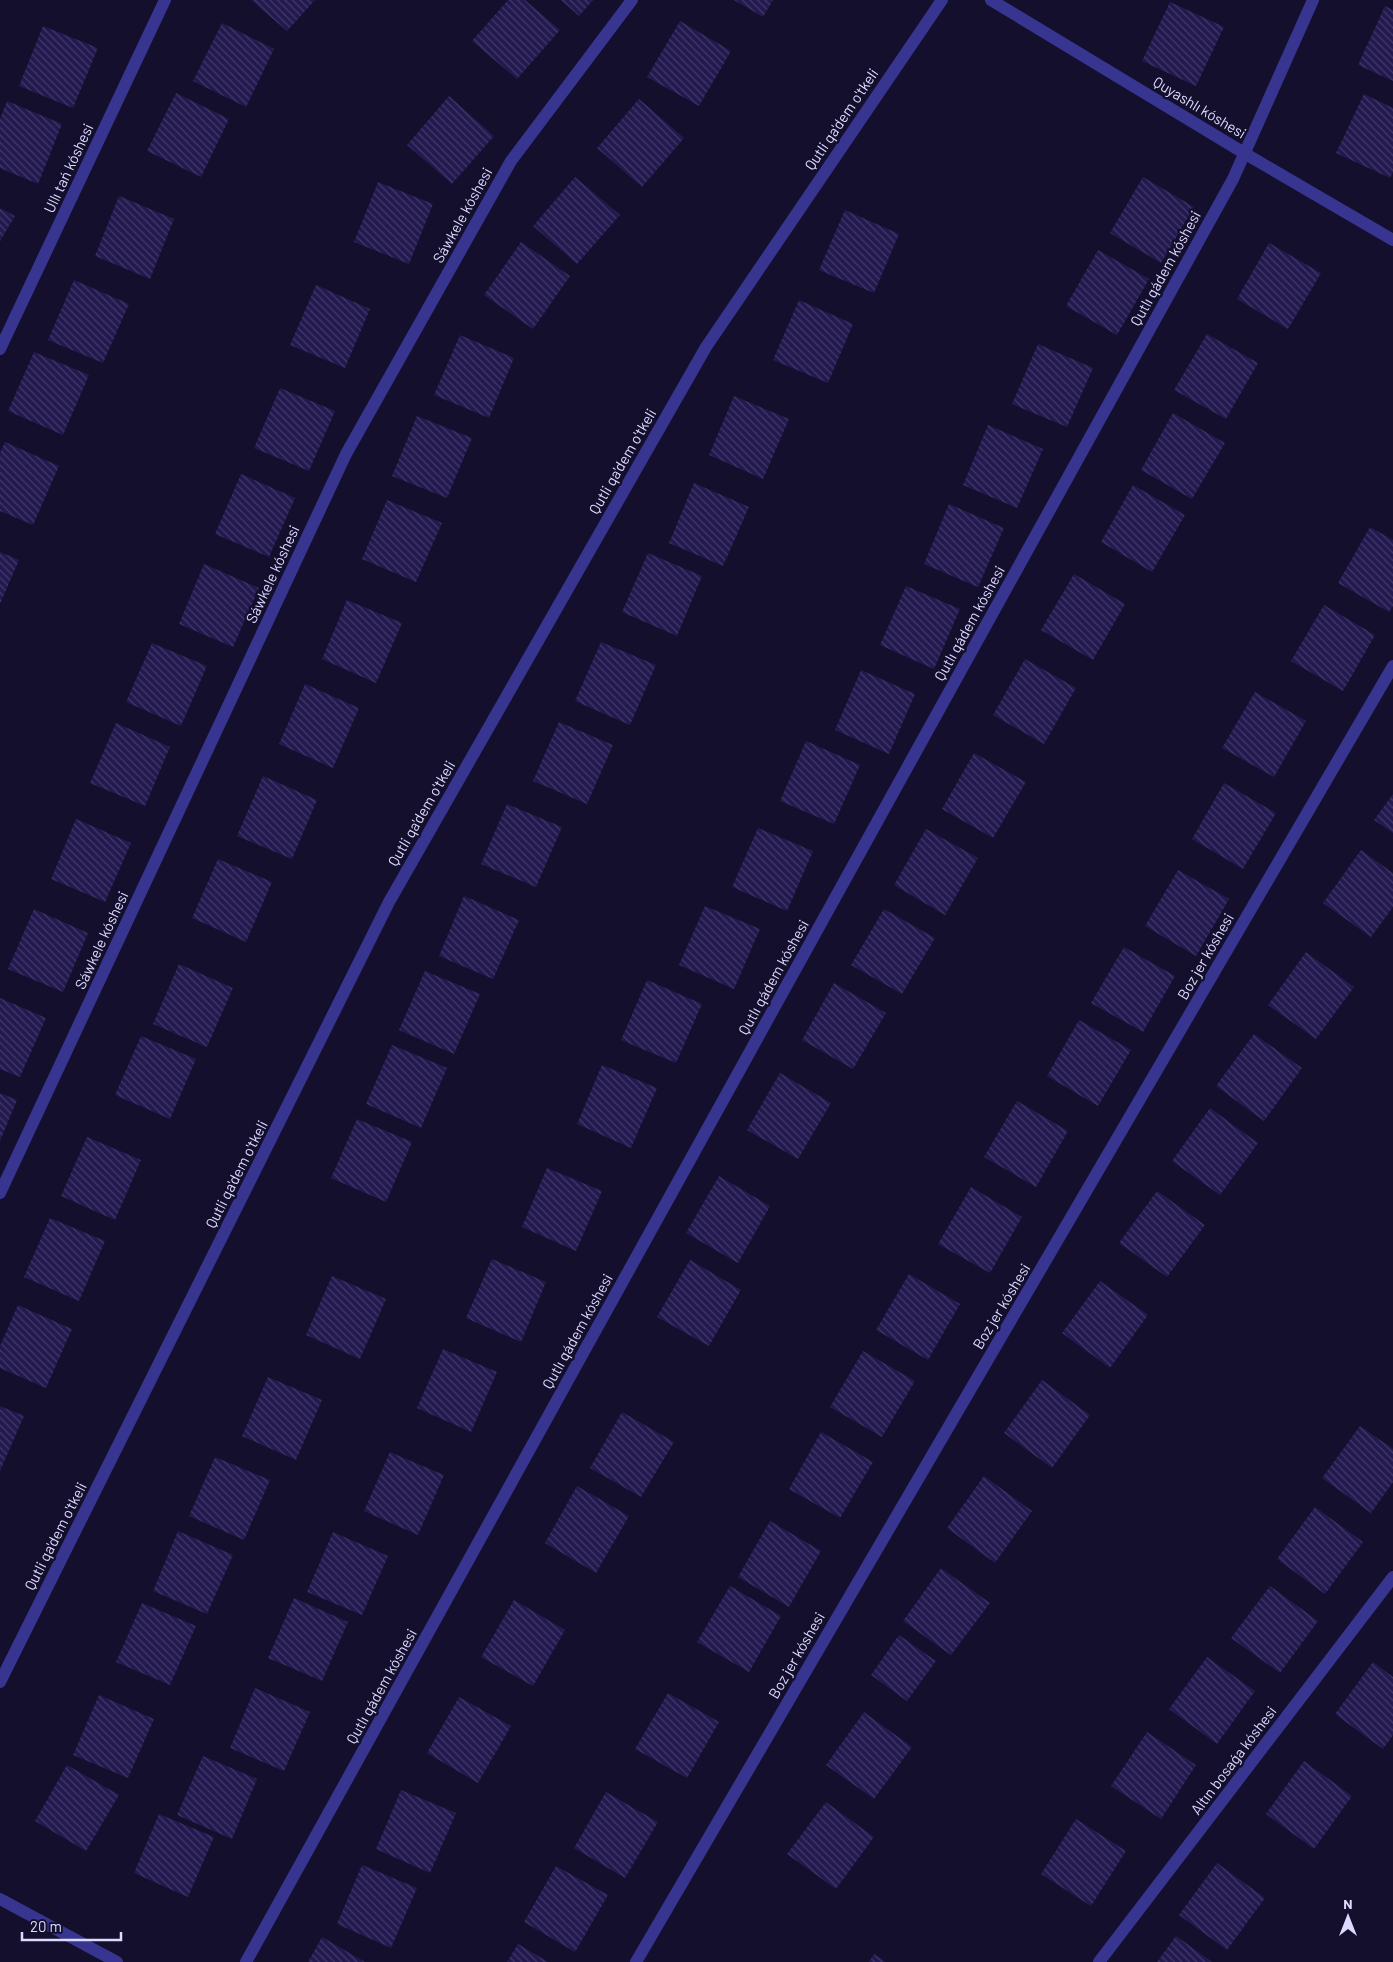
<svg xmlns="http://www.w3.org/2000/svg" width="1393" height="1962" font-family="Barlow,sans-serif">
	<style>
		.building { fill: url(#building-back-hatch) }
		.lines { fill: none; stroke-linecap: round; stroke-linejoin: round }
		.minor { stroke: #373590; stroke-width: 12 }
		.labels { text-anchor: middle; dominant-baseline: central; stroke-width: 5; stroke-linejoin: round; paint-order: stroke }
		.street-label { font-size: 15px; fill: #dddaff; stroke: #130f2d }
	</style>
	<defs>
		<pattern id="building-back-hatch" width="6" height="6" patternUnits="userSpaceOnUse" patternTransform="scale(1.25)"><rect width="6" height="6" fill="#23194f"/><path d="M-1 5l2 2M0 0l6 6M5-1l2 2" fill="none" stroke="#423a69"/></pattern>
	</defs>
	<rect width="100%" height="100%" fill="#130f2d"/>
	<path class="building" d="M251 0H315L287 31Z
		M508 0H525L560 30 517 79 472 41Z
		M561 0H593L579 16Z
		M734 0H773L763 17Z
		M1170 2 1224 27 1196 86 1142 61Z
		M1385 6 1393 10V81L1358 65Z
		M680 21 731 51 699 106 647 77Z
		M222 23 274 49 246 107 193 81Z
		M43 26 98 48 73 108 19 86Z
		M176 93 229 119 201 177 147 151Z
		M1364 94 1393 108V172L1390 178 1336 153Z
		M449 96 494 136 452 184 407 145Z
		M639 99 684 138 642 187 597 148Z
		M7 101 62 124 38 184 0 168V119Z
		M575 177 620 215 577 264 533 226Z
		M1143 177 1194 207 1161 263 1110 233Z
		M378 182 433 204 409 264 354 242Z
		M119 196 174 219 150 279 95 256Z
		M0 208 15 216 0 241Z
		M845 210 899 234 874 293 819 270Z
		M521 242 570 276 533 329 484 295Z
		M1269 243 1321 273 1288 329 1237 299Z
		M1098 250 1149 279 1117 335 1066 306Z
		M74 280 129 304 103 363 48 340Z
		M316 285 370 309 345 368 290 345Z
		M799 300 853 324 828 383 773 360Z
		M1207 334 1258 363 1226 419 1174 390Z
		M460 335 514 358 489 418 434 395Z
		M1038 344 1093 368 1067 427 1012 404Z
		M34 352 89 375 63 435 8 411Z
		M280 388 335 411 309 471 254 448Z
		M734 396 789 419 763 479 709 455Z
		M1173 413 1225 443 1192 499 1141 470Z
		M417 416 472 438 447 498 392 476Z
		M988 425 1043 449 1017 508 963 485Z
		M5 442 59 466 33 525 0 511V453Z
		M241 474 295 498 269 557 215 534Z
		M694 483 749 507 723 566 669 543Z
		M1133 485 1185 515 1152 572 1101 542Z
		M387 500 442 523 416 582 362 559Z
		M949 504 1004 528 978 587 924 564Z
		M1370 527 1393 540V606L1389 612 1338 583Z
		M0 552 19 560 0 604Z
		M648 553 702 576 677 636 622 612Z
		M204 564 259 588 233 647 179 624Z
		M1074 574 1125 604 1093 660 1041 630Z
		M906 586 960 609 934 669 880 645Z
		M347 600 402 623 376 683 322 659Z
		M1324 605 1375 635 1343 691 1291 661Z
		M601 642 656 665 630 725 575 701Z
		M152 643 207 666 181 726 126 702Z
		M1025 659 1076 688 1044 744 993 715Z
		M861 670 915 694 889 754 835 730Z
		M305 684 359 708 333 768 279 744Z
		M1255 692 1306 721 1274 777 1222 748Z
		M559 722 613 745 587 804 533 781Z
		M116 723 170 747 145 806 90 783Z
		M806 741 860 765 834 824 780 801Z
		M974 753 1026 782 993 838 942 809Z
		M263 776 317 800 292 859 237 836Z
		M1224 783 1276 813 1243 869 1192 839Z
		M1393 794V833L1374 820Z
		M507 804 562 827 536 887 481 864Z
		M76 819 131 843 105 902 51 879Z
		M758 828 813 851 787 911 732 887Z
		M926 829 978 858 945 915 894 885Z
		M1361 850 1393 873V907L1371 937 1323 903Z
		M218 859 272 882 246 942 192 918Z
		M1178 870 1229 899 1196 956 1145 926Z
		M464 896 519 920 493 979 439 956Z
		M705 906 760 929 734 989 679 965Z
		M34 909 88 933 63 992 8 969Z
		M884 909 935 938 902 994 851 965Z
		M1124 947 1175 976 1143 1032 1091 1003Z
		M1306 952 1354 987 1316 1039 1268 1005Z
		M179 964 233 988 207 1047 153 1024Z
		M425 971 480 994 454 1054 399 1030Z
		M647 980 702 1004 676 1063 621 1040Z
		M834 983 886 1013 853 1069 802 1040Z
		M0 998 46 1018 20 1077 0 1069Z
		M1079 1020 1131 1050 1098 1106 1047 1076Z
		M1254 1034 1302 1068 1264 1121 1216 1086Z
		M141 1036 196 1059 170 1119 115 1095Z
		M392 1045 447 1068 421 1128 366 1104Z
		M602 1065 657 1088 631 1148 577 1124Z
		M780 1073 831 1103 798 1159 747 1130Z
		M0 1093 17 1100 0 1141Z
		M1017 1101 1068 1131 1036 1187 984 1157Z
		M1210 1108 1258 1143 1220 1195 1172 1161Z
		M357 1119 412 1142 386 1202 331 1178Z
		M87 1137 141 1160 115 1220 61 1196Z
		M547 1168 602 1191 576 1251 522 1227Z
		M719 1176 770 1206 738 1263 686 1233Z
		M971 1187 1022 1217 990 1273 938 1244Z
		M1157 1191 1205 1225 1167 1277 1119 1243Z
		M50 1218 105 1241 79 1301 24 1277Z
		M492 1259 546 1282 521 1342 466 1318Z
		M690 1260 741 1290 709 1346 657 1317Z
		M909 1274 960 1304 928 1360 876 1330Z
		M332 1276 386 1299 360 1359 306 1335Z
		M1100 1281 1148 1315 1110 1368 1062 1333Z
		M18 1305 72 1329 46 1388 0 1368V1346Z
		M443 1349 497 1372 471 1432 417 1408Z
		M863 1351 915 1381 882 1437 830 1407Z
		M268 1377 322 1400 296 1460 242 1436Z
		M1042 1380 1090 1415 1052 1468 1004 1433Z
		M0 1406 24 1416 0 1471Z
		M622 1412 674 1442 641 1497 590 1468Z
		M1360 1426 1393 1449V1482L1371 1513 1322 1478Z
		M821 1432 873 1462 840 1518 789 1489Z
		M390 1452 444 1475 418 1535 364 1511Z
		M215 1457 270 1480 244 1540 189 1516Z
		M984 1476 1032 1511 995 1563 947 1528Z
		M577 1486 629 1516 596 1573 545 1543Z
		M1315 1507 1363 1542 1325 1594 1277 1559Z
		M770 1521 821 1551 789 1607 738 1577Z
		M178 1531 233 1555 207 1614 153 1591Z
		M333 1532 388 1556 362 1615 307 1592Z
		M941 1568 990 1603 951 1655 903 1621Z
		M730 1586 781 1616 749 1672 697 1642Z
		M1270 1586 1318 1621 1280 1673 1231 1638Z
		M294 1598 348 1622 322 1681 268 1658Z
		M514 1600 565 1630 533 1686 481 1657Z
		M142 1603 196 1626 170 1685 116 1662Z
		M899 1635 936 1661 907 1701 871 1675Z
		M1207 1657 1255 1691 1217 1744 1169 1709Z
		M1373 1662 1393 1677V1735L1383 1749 1335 1714Z
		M255 1688 310 1712 284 1771 230 1748Z
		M668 1693 719 1722 687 1778 635 1749Z
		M99 1695 154 1719 128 1778 73 1755Z
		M459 1697 511 1726 478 1783 427 1753Z
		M864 1712 912 1747 874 1799 826 1765Z
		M1147 1732 1196 1765 1161 1819 1111 1786Z
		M203 1756 257 1779 232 1839 177 1815Z
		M1304 1761 1352 1796 1314 1849 1266 1814Z
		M67 1765 119 1795 86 1851 35 1821Z
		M401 1790 456 1813 430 1873 376 1849Z
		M606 1792 658 1822 625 1878 574 1848Z
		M826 1802 874 1837 836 1889 787 1854Z
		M159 1814 214 1837 188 1897 134 1873Z
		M1076 1819 1126 1851 1091 1906 1041 1874Z
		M1217 1863 1265 1898 1227 1950 1179 1915Z
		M362 1865 417 1888 391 1948 337 1924Z
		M556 1866 608 1895 575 1952 524 1922Z
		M1176 1936 1212 1962H1157Z
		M322 1937 365 1962H308Z
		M518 1944 548 1962H507Z
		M874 1954 886 1962H869Z"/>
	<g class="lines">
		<path class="minor" d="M991 0 1244 153 1393 240
			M0 349 165 0
			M0 1193 346 454 511 161 632 0
			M0 1682 389 902 706 347 942 0
			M0 1899 117 1962
			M246 1962 1233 179 1313 0
			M636 1962 1393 666
			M1099 1962 1393 1577"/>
	</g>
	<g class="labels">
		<g class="street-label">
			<text transform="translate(1200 107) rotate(31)">Quyashlı kóshesi</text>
			<text transform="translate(841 119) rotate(-56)">Qutli qa'dem o'tkeli</text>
			<text transform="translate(68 168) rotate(-65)">Ullı tań kóshesi</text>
			<text transform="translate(462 215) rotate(-61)">Sáwkele kóshesi</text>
			<text transform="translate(1165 268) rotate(-61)">Qutlı qádem kóshesi</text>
			<text transform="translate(622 461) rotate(-60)">Qutli qa'dem o'tkeli</text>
			<text transform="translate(272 574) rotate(-65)">Sáwkele kóshesi</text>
			<text transform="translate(969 623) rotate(-61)">Qutlı qádem kóshesi</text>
			<text transform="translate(421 813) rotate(-60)">Qutli qa'dem o'tkeli</text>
			<text transform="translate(101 940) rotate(-65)">Sáwkele kóshesi</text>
			<text transform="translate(1205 956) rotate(-60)">Boz jer kóshesi</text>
			<text transform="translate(773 977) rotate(-61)">Qutlı qádem kóshesi</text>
			<text transform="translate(236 1174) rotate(-63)">Qutli qa'dem o'tkeli</text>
			<text transform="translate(1001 1306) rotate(-59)">Boz jer kóshesi</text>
			<text transform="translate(577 1331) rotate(-61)">Qutlı qádem kóshesi</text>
			<text transform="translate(55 1536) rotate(-63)">Qutli qa'dem o'tkeli</text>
			<text transform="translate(796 1655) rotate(-60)">Boz jer kóshesi</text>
			<text transform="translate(381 1686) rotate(-61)">Qutlı qádem kóshesi</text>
			<text transform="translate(1233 1760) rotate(-53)">Altın bosaǵa kóshesi</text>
		</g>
	</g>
	<g transform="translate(1348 1917)" stroke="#130f2d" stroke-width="4" paint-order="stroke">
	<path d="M0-4L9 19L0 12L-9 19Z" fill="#dddaff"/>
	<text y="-8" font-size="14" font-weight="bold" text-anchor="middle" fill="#dddaff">N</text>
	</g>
	<path d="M22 1932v8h99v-8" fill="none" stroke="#dddaff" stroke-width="2.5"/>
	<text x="30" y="1932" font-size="15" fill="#dddaff" stroke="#130f2d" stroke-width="4" paint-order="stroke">20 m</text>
</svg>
